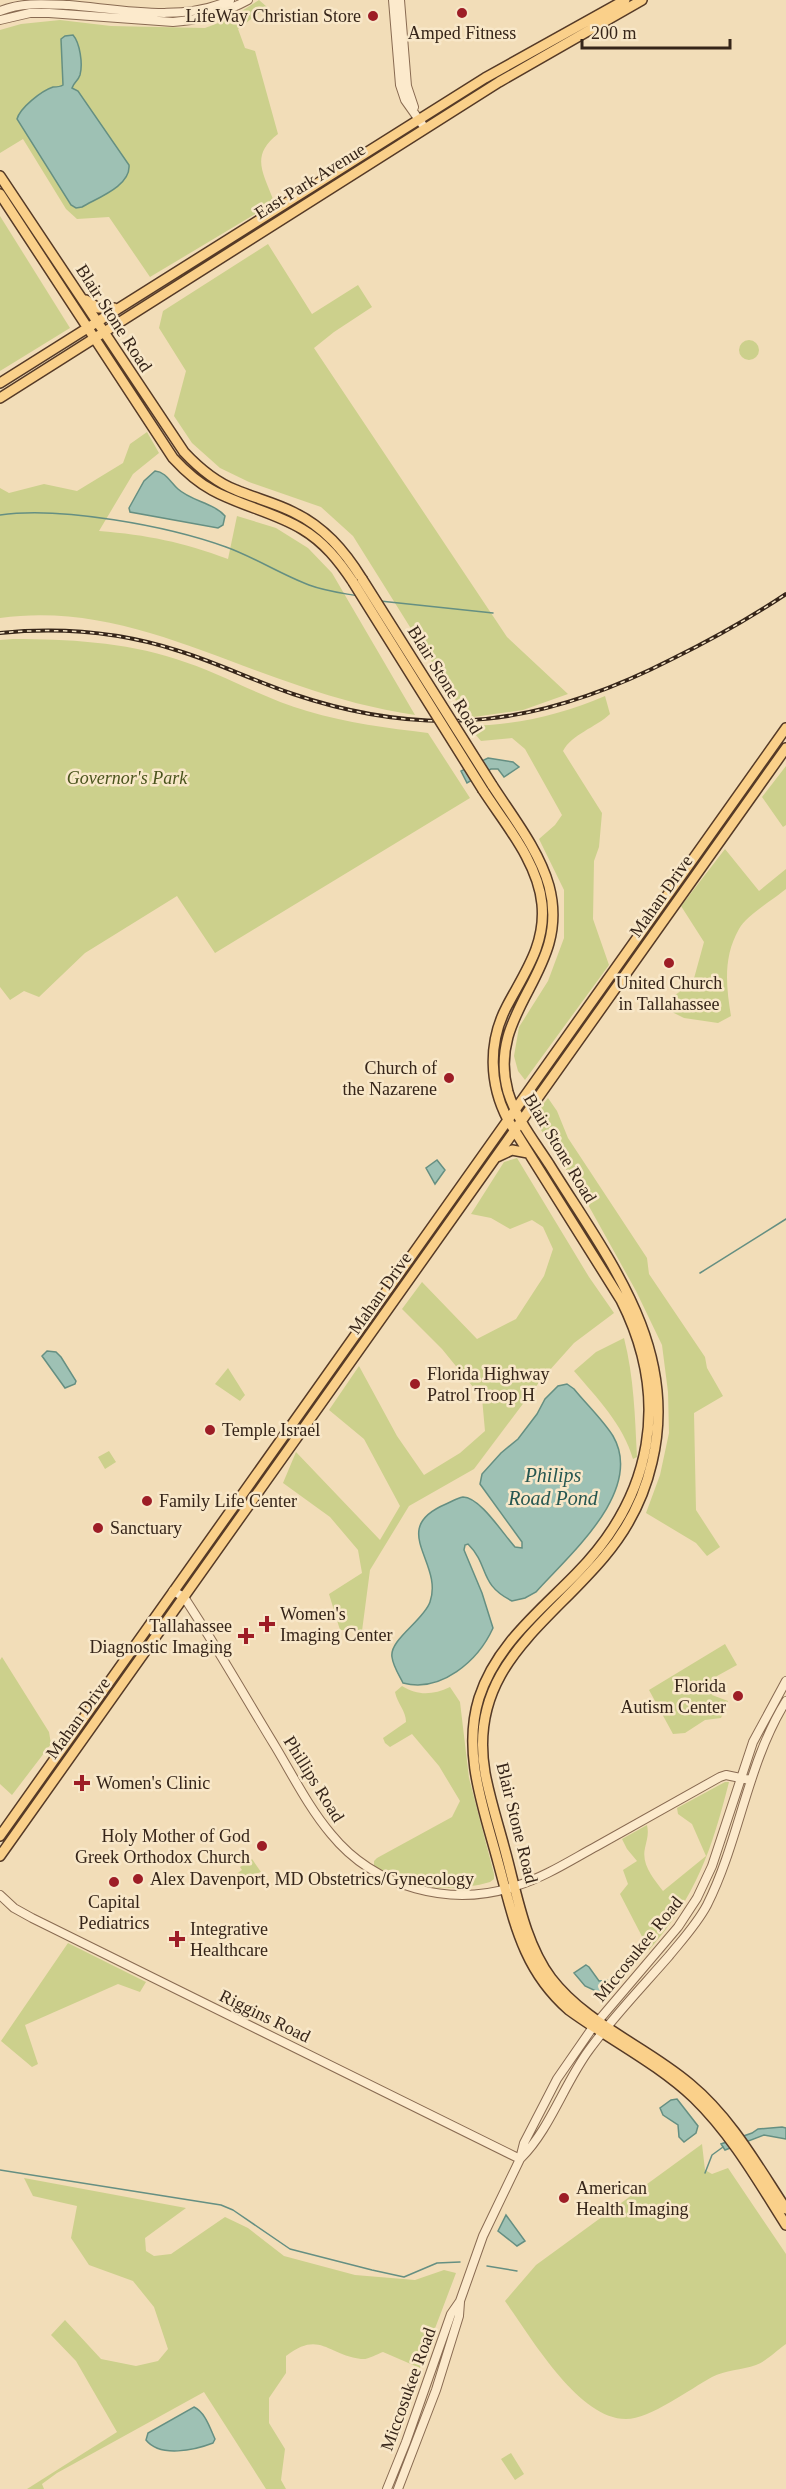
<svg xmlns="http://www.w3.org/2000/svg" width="786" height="2489" font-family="'Times New Roman',serif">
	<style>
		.green { fill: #ccd08c }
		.water { fill: #9ec1b4; stroke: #658f82; stroke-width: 1.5 }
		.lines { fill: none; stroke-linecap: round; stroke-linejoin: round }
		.stream { stroke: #658f82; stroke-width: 1.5 }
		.minor-casing { stroke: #896b52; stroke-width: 10 }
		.major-casing { stroke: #553a27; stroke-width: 12 }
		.minor { stroke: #fceacc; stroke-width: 8 }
		.major { stroke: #fad08a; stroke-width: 9 }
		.rail-casing { stroke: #362519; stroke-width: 4 }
		.rail { stroke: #f8e7c8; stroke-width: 1.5; stroke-dasharray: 4.5; stroke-linecap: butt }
		.major-bridge-casing { stroke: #553a27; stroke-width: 12; stroke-linecap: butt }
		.major-bridge { stroke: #fad08a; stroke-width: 9 }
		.poi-dot { fill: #9d1d26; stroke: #f8e7c8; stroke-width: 2 }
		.labels { text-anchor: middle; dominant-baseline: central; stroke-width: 5; stroke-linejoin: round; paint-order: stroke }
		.poi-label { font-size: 18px; fill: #362519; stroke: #f8e7c8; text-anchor: start }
		.street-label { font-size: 18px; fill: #362519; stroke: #f8e7c8 }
		.park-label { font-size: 18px; font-style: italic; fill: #4a541d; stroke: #f8e7c8 }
		.water-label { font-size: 20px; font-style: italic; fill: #265751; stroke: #f8e7c8 }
	</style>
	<rect width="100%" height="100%" fill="#f2ddb8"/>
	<path class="green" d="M259 0 267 7 238 29 245 48 255 51 278 134C251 155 262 171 273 199L267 207 150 277 109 217 77 219 66 209 23 139 0 153V30L21 24 60 20 111 26 205 28 229 19Z
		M0 216 70 328 0 371Z
		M268 244 312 314 358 285 372 307 334 332 314 348 507 637 568 694 523 710 467 718 353 536 321 507 249 482 220 468 192 443 174 416 186 371 159 328 163 311Z
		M739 350a10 10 0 1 1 20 0a10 10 0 1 1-20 0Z
		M147 432 159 453 133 474 99 531C148 535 182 542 228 559L237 516 276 528 308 548 332 573 415 715C375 709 338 699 300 686 200 653 109 603 0 618V488L9 493 44 484 77 491 123 463 130 444Z
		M13 639C67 639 124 642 176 659 221 673 262 698 307 711 347 723 388 728 428 733L470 798 215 953 177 896 85 953 39 997 24 991 10 1000 0 987V640Z
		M605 696 610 714C595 728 572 734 563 751L602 813 599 847 594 861 593 919 609 965 525 1080 518 1071 514 1056 519 1027 548 981 564 938V890L539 839 555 825 562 815 525 749 512 738 481 741 468 726C517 725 560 715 605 696Z
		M786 766V825L783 827 762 797Z
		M725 849 759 891 786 869V889C774 899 746 916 739 929 723 957 726 986 731 1016L718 1023 684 1018 660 1006 693 982 704 942 681 906Z
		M548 1098 557 1111 568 1138 647 1258 649 1274 705 1357 707 1368 723 1396 694 1413 696 1510 720 1547 707 1556 696 1543 646 1513 660 1475 669 1433 668 1392 662 1345 636 1291 586 1201 536 1122 537 1112Z
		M517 1158 589 1277 614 1313 574 1343 540 1381 474 1469 409 1506 370 1570 362 1631 340 1630 329 1594 362 1573 358 1550 330 1517 283 1483 296 1452 380 1540 400 1506 364 1439 329 1410 359 1366 397 1436 424 1475 460 1453 485 1431 482 1398 442 1349 402 1309 422 1282 477 1339 516 1319 544 1276 553 1249 543 1227 532 1220 510 1229 491 1218 471 1214 504 1162Z
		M624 1338C634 1377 635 1417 637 1457L633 1459C623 1424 597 1398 574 1371L596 1352Z
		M228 1368 245 1395 240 1401 215 1384Z
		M109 1451 116 1462 105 1469 98 1457Z
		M725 1644 737 1665 717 1676 712 1695 728 1701 721 1718 705 1720 685 1733 673 1734 649 1690Z
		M2 1657 49 1732 51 1744 12 1795 0 1784V1660Z
		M402 1686C418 1696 433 1695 450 1687L460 1702 469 1778 494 1874V1879L490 1882C452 1893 407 1890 374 1866V1861L377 1858 452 1817 460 1801 439 1766 412 1734 390 1747 385 1743 383 1738 406 1722C406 1711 397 1703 395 1692Z
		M725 1782H729C712 1849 696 1897 649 1950L620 1894 628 1884 623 1870 637 1861 627 1849 622 1839 647 1825C649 1834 647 1839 645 1848 641 1865 654 1879 663 1891L706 1856 692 1824 678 1814 677 1808Z
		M252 1859 261 1872 255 1874 243 1885 235 1875 242 1870 240 1867Z
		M68 1943 146 1982 140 1992 118 1984 25 2025 38 2064 32 2067 1 2041Z
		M702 2144 705 2170 712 2174 728 2168 786 2254V2344C777 2350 767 2361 756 2365 742 2370 725 2370 712 2377 690 2389 650 2419 626 2419 578 2419 531 2337 505 2301L536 2265Z
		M24 2178 186 2208 145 2238 146 2251 154 2256 171 2254 225 2217 248 2228 284 2256 355 2275 415 2280 444 2270 456 2273 420 2368 383 2352C377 2354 368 2360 361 2359 327 2355 320 2330 286 2356V2373L269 2398V2423L285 2449 281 2480 286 2489H266L204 2392 57 2473 42 2484 44 2489H27L117 2432 76 2361 51 2335 65 2320 101 2359 136 2366 158 2361 168 2349 154 2307 133 2281 89 2265 71 2238 77 2206 33 2196Z
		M511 2453 524 2474 515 2480 501 2459Z"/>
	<path class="water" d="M73 35C80 43 83 64 80 75 78 81 74 82 72 88L78 91 129 165C131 186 97 198 82 207L76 208 71 205 17 119C20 108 41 91 53 87 56 87 60 87 63 85L61 39 65 36Z
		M155 471C166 472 170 482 178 489 191 501 214 503 225 516L223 525 218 528 130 512 129 508 144 481Z
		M488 758 513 762 519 767 504 777 498 769H491L467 783 461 771Z
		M437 1160 445 1170 435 1184 426 1168Z
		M47 1351 56 1352 61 1357 76 1381 75 1384 65 1388 42 1356Z
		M567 1384 574 1389C587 1405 603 1420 613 1436 645 1491 568 1556 536 1592L525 1598 512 1601C478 1584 490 1566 468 1544L465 1545 464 1550 482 1593 493 1628C478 1661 441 1693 403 1683 399 1675 393 1666 392 1657 389 1640 424 1620 430 1602 444 1562 387 1529 446 1504 451 1502 457 1498 463 1497 480 1497 503 1534 515 1547L522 1548V1542L480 1484 482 1474 501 1453 518 1439 537 1414 545 1399 558 1386Z
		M586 1965 589 1967 599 1981 612 1980 614 1984 600 1993 585 1986 574 1973Z
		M677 2099 698 2126 696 2133 684 2142 679 2137 678 2125 663 2115 660 2108 671 2100Z
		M782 2127 786 2128V2139L764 2135 725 2150 721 2144 752 2133 758 2129Z
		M506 2215 525 2241 517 2246 498 2231Z
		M194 2407C205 2412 210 2428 215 2439L213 2443C195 2450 160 2458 146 2440L148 2433Z"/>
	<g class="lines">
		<path class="stream" d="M0 515C60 506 168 526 226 547 254 557 280 574 309 585 325 591 342 593 358 596
			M380 601 493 613
			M700 1273 786 1219
			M0 2170 221 2205 233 2210 290 2249 372 2270 404 2277 437 2263 460 2262
			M705 2173 712 2155 723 2147
			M487 2266 517 2271"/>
		<g class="minor-casing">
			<path id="minor" d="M393 0 400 85 405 100 422 124
				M400 0 407 86 414 107
				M0 11C22 2 45 4 69 5 119 9 183 23 230 0
				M0 20 30 13H49L173 22C200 20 224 13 248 0
				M173 1591 184 1597 200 1622C226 1663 250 1705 275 1746 293 1776 309 1808 331 1834 375 1888 451 1908 516 1886 545 1877 571 1860 597 1846 638 1823 679 1800 720 1777L726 1775 750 1780
				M0 1895 14 1908 32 1918 520 2159
				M521 2158C550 2129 564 2084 589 2050 613 2017 642 1987 669 1956 682 1940 697 1924 707 1905 740 1839 747 1764 786 1701
				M387 2489 406 2442 451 2314 460 2301 483 2236 520 2159 524 2143 557 2079 593 2027 678 1927 697 1898 712 1866 753 1742 786 1681
				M398 2489 436 2390 459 2316 460 2302"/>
		</g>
		<g class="major-casing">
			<path id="major" d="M0 176 184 452C199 468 215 482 236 490 255 498 275 503 293 512 324 527 344 550 362 579
				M0 194 173 458C185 471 197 482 212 490 241 506 274 512 302 529 324 542 339 561 353 582
				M86 300 98 308H114
				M0 383 485 78 625 0
				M0 398 499 82 642 0
				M492 785C512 816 539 850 549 886 572 972 485 1009 508 1092 516 1118 534 1141 549 1164 606 1256 680 1346 652 1462 644 1497 627 1530 604 1557 546 1626 467 1669 485 1773 490 1800 499 1827 506 1854 517 1895 525 1943 551 1978 586 2024 647 2047 690 2084 731 2118 757 2165 786 2209
				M483 790C505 824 538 862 542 904 546 944 525 972 507 1006 488 1042 489 1084 508 1120L621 1300C671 1399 653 1496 576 1574 539 1612 496 1645 479 1698 462 1753 484 1809 498 1862 514 1920 522 1969 569 2010 610 2040 657 2063 694 2098 732 2135 758 2181 786 2225
				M497 1157 512 1150 528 1153
				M0 1836 786 728
				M0 1856 786 748"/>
		</g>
		<use href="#minor" class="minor"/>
		<use href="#major" class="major"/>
		<g class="rail-casing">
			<path id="rail" d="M0 633C60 627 121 632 179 651 218 663 254 681 293 694 432 741 543 725 672 659 711 640 750 618 786 594"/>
		</g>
		<use href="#rail" class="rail"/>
		<g class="major-bridge-casing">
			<path id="major-bridge" d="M362 579 492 785
				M353 582 483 790"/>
		</g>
		<use href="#major-bridge" class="major-bridge"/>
	</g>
	<g class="poi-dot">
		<circle cx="462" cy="13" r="6"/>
		<circle cx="373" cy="16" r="6"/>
		<circle cx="669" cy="963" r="6"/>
		<circle cx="449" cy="1078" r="6"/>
		<circle cx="415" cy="1384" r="6"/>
		<circle cx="210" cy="1430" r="6"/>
		<circle cx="147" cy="1501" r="6"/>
		<circle cx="98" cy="1528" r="6"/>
		<path d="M264 1615h6v6h6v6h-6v6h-6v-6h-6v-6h6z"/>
		<path d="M243 1627h6v6h6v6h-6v6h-6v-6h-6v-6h6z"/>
		<circle cx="738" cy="1696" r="6"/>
		<path d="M79 1774h6v6h6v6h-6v6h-6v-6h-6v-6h6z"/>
		<circle cx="262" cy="1846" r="6"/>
		<circle cx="138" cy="1879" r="6"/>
		<circle cx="114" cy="1882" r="6"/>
		<path d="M174 1930h6v6h6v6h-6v6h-6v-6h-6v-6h6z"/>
		<circle cx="564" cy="2198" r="6"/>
	</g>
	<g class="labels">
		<g class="poi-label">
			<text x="361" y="16" text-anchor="end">LifeWay Christian Store</text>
			<text x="462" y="33" text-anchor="middle">Amped Fitness</text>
			<text x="669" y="983" text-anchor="middle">United Church<tspan x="669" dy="21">in Tallahassee</tspan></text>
			<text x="437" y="1068" text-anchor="end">Church of<tspan x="437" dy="21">the Nazarene</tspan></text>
			<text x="427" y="1374">Florida Highway<tspan x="427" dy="21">Patrol Troop H</tspan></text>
			<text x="222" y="1430">Temple Israel</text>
			<text x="159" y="1501">Family Life Center</text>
			<text x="110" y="1528">Sanctuary</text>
			<text x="280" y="1614">Women's<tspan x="280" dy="21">Imaging Center</tspan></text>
			<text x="232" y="1626" text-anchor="end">Tallahassee<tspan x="232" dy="21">Diagnostic Imaging</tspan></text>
			<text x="726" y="1686" text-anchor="end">Florida<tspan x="726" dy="21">Autism Center</tspan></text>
			<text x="96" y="1783">Women's Clinic</text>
			<text x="250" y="1836" text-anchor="end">Holy Mother of God<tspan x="250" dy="21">Greek Orthodox Church</tspan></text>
			<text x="150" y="1879">Alex Davenport, MD Obstetrics/Gynecology</text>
			<text x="114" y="1902" text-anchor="middle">Capital<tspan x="114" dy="21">Pediatrics</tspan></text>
			<text x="190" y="1929">Integrative<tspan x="190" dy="21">Healthcare</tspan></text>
			<text x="576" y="2188">American<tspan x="576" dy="21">Health Imaging</tspan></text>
		</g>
		<g class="street-label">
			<text transform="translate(310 181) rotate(-32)">East Park Avenue</text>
			<text transform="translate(114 318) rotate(57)">Blair Stone Road</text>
			<text transform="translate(445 680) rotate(58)">Blair Stone Road</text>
			<text transform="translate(661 896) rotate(-55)">Mahan Drive</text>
			<text transform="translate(560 1148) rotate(59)">Blair Stone Road</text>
			<text transform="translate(380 1293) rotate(-55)">Mahan Drive</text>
			<text transform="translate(78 1718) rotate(-54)">Mahan Drive</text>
			<text transform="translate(314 1779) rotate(58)">Phillips Road</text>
			<text transform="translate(517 1823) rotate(76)">Blair Stone Road</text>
			<text transform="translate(638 1949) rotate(-51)">Miccosukee Road</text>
			<text transform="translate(265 2016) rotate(26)">Riggins Road</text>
			<text transform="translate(408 2389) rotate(-70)">Miccosukee Road</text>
		</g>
		<g class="park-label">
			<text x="127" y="778">Governor's Park</text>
		</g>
		<g class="water-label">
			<text x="553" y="1475">Philips<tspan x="553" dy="23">Road Pond</tspan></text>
		</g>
	</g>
	<path d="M582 39v9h148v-9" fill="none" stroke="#362519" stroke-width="3"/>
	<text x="591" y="39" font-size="18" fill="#362519" stroke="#f8e7c8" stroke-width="4.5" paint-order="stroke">200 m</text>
</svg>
